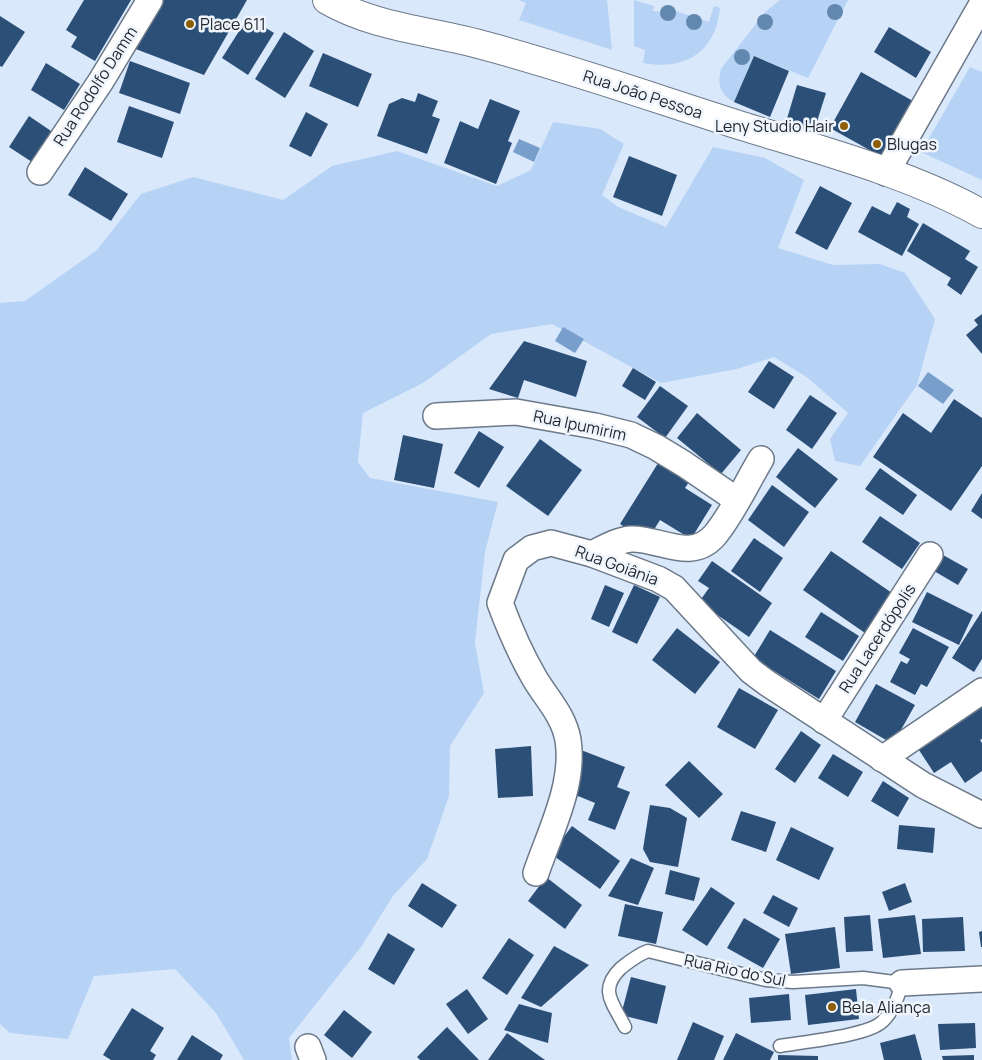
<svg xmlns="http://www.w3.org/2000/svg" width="982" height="1060" viewBox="0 0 982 1060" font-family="Manrope,sans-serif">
<rect width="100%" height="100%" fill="#dae8fb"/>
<g fill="#b6d3f6">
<polygon points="519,0 607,0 612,50 519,20 526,3"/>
<path d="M634 0 654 6 653 11 662 12 664 7 709 22 714 6 720 8C716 52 685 71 643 63L645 50 634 46Z"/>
<path d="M780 0H848L808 78 754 56 734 102C720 95 717 84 721 69L765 12Z"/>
<polygon points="970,67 982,72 982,180 921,152"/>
<polygon points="553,122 600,129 624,144 602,195 618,207 666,227 713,147 765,158 804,180 778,248 833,265 880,264 905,273 935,319 917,385 860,466 835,461 830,439 848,413 808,378 774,357 737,369 661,383 552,324 491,334 423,383 363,413 358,462 370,478 498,502 485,552 475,643 484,693 450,746 449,796 427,859 393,896 361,947 289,1038 292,1060 244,1060 216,1013 175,969 94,976 68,1039 10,1033 0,1024 0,303 25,301 97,250 141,194 193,177 283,200 332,166 397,151 497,186 531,170"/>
</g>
<g fill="#789ecc">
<polygon points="519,139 540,148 534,162 513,152"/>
<polygon points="563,327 584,339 575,353 555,341"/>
<polygon points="928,372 954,390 943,404 918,386"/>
</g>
<g fill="#2c4f78">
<polygon points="84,0 131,0 95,61 71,47 77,37 66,30"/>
<polygon points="162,0 247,0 204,75 133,48"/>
<polygon points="0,16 25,32 2,67 0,66"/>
<polygon points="248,17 274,33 248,75 222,58"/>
<polygon points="889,27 931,52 916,78 874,52"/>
<polygon points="284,32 314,51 285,98 255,79"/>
<polygon points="323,53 372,74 358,107 309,86"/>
<polygon points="754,56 789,71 770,117 734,102"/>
<polygon points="130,61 190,83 180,114 119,93"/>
<polygon points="46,63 80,84 64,110 31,90"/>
<polygon points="861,72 913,101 882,157 830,128"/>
<polygon points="797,85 826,93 814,131 786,122"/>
<polygon points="418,93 438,101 432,116 440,119 427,154 377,136 389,104 402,98 415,102"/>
<polygon points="490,99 520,111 508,141 512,143 496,184 444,163 460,121 478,129"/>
<polygon points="129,106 174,122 162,158 117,142"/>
<polygon points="306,112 328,124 311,157 289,146"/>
<polygon points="29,116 51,131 32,162 9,147"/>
<polygon points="629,156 677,175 662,216 613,197"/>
<polygon points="85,167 128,194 111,221 68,195"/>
<polygon points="820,186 852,203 827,250 795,233"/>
<polygon points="897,202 910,209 907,217 919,224 902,256 858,232 872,206 890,215"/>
<polygon points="923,223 970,251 965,259 978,267 961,295 947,285 951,278 907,251"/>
<polygon points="982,314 982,354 966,335 978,325 974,320"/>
<polygon points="524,341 587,361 576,397 524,380 518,398 489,389"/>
<polygon points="769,361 794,377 774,409 748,392"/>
<polygon points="633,368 656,382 645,400 622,386"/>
<polygon points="660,386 688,406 665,438 637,417"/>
<polygon points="810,395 837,413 812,449 786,430"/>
<polygon points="954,399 982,418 982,466 951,511 873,457 903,413 931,433"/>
<polygon points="697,413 741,450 721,474 677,438"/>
<polygon points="479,431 504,447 479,488 454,473"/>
<polygon points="403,435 443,444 434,488 394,480"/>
<polygon points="540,439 582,470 548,516 506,486"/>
<polygon points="798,448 838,479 815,508 776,477"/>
<polygon points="660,460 691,479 685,488 712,505 691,539 660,520 647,541 620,524"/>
<polygon points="880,468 917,495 903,515 865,489"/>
<polygon points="772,485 809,512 784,547 748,520"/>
<polygon points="982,493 982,519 971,511"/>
<polygon points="880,516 920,543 902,569 862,542"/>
<polygon points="754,538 783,558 760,592 731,571"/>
<polygon points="831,551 892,593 865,633 803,590"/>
<polygon points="943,555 968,569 958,585 934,571"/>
<polygon points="712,561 772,603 749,637 699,602 709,588 698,581"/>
<polygon points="605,585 624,593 609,627 591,619"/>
<polygon points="634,585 660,597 637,644 612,632"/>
<polygon points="927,592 973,615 959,645 912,622"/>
<polygon points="982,611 982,659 974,672 952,658"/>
<polygon points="821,612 859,636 843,661 805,637"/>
<polygon points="677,628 720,662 695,694 652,660"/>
<polygon points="913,628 949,647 927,687 921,684 915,695 890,682 901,661 907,664 910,659 899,653"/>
<polygon points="770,630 836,671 819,699 753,658"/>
<polygon points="876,684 915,705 893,744 855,722"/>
<polygon points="739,688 778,710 755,749 717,727"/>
<polygon points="982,704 982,739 980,740 982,743 982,771 965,783 951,762 934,773 917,747"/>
<polygon points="801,731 821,745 795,783 775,769"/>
<polygon points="531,746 533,796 498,798 495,749"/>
<polygon points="581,750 625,767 617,787 630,792 615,830 588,820 595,803 578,796 575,803 563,798"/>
<polygon points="833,754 863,772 848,797 818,778"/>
<polygon points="689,761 723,794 699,818 665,785"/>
<polygon points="883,781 909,798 898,817 871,801"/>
<polygon points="650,805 670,808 687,818 678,867 650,862 643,849"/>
<polygon points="741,811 776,822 766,852 731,840"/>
<polygon points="899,825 935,828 933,853 897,849"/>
<polygon points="572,826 620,861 600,889 551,854"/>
<polygon points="791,827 834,848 819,880 776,860"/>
<polygon points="631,858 654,868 638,905 608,896"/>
<polygon points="670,870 700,878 694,901 665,894"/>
<polygon points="546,877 582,905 565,929 528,901"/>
<polygon points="422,883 457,905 442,928 408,906"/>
<polygon points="905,883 912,902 889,911 882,892"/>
<polygon points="711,887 735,903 707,946 682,930"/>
<polygon points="773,895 798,908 789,927 763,913"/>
<polygon points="625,904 663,912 656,944 618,936"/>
<polygon points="870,915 873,951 846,952 844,917"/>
<polygon points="915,915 921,954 883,958 878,919"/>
<polygon points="963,917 965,951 923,952 922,919"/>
<polygon points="744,918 780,939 763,968 727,948"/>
<polygon points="835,927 840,968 791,974 785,934"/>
<polygon points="982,931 982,947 981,947 979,932"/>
<polygon points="388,933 415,949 394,985 368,969"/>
<polygon points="509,938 534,955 507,995 482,978"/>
<polygon points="554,946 589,965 541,1007 521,998"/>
<polygon points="631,977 666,986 657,1024 621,1015"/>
<polygon points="467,989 488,1019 468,1034 446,1004"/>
<polygon points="856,989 859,1019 808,1025 805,995"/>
<polygon points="789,994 791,1020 751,1023 749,998"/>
<polygon points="519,1004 552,1013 548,1043 504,1030"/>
<polygon points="132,1008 164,1028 150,1051 156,1055 153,1060 111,1060 103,1055"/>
<polygon points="344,1010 372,1032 352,1058 324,1035"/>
<polygon points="693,1022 724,1036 714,1060 677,1060"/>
<polygon points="975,1023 976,1048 940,1050 938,1024"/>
<polygon points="447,1027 479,1060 420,1060 417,1057"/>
<polygon points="507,1033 545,1060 488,1060"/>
<polygon points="736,1033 774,1052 770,1060 723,1060"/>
<polygon points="915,1034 922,1060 884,1060 880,1043"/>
<polygon points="192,1035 223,1055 220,1060 177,1060"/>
<polygon points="778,1055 818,1056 818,1060 778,1060"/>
<polygon points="974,1055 974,1060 943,1060 942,1056"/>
</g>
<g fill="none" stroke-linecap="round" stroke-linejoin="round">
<g stroke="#6c7989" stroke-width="15">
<path id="lane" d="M625 1027C613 1003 598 990 621 968 630 961 637 955 648 951L766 980 793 982 863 978 902 983C898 997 894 1010 883 1021 869 1036 802 1042 780 1046"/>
</g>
<g stroke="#6c7989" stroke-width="28">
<g id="street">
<polyline points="40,172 101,81 150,0"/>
<polyline points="886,173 982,4"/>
<polyline points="436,416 516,412 595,426 631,435 656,447 684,464 737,500"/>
<path d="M592 554C604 548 617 540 631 539 660 538 691 563 715 535 733 513 746 484 761 459"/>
<polyline points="824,721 930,555"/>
<polyline points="882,759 982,691"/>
<path d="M536 873C550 832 575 784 568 740 564 716 547 699 535 679 521 655 510 630 500 603L516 560 532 548 551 543 592 554 658 579 674 588 751 671 767 683 923 785 982 815"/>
<polyline points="902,983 982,979"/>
<polyline points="308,1047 313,1060"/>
</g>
</g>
<g stroke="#6c7989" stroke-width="30">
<path id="secondary" d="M327 0C375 28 434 31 486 46 572 69 657 99 742 126 820 150 911 174 982 214"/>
</g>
<use href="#lane" stroke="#fff" stroke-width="12"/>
<use href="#street" stroke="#fff" stroke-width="25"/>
<use href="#secondary" stroke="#fff" stroke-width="28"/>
</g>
<g fill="#6388b0">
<circle cx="835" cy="12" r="8"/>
<circle cx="668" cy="13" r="8"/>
<circle cx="694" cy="22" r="8"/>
<circle cx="765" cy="22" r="8"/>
<circle cx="742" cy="57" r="8"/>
</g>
<g fill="#8d5e06" stroke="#eff5fc" stroke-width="2">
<circle cx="190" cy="24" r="5"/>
<circle cx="844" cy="126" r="5"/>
<circle cx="877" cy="144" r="5"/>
<circle cx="832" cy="1007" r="5"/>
</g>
<g text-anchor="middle" stroke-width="5" stroke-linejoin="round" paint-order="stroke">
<g font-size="16" fill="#1f252b" stroke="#eff5fc" text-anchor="start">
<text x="200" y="30">Place 611</text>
<text x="834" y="132" text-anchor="end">Leny Studio Hair</text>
<text x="887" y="150">Blugas</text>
<text x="842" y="1013">Bela Aliança</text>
</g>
<g font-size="16" fill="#1f252b" stroke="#eff5fc">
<text transform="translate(95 86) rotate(-57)" y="6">Rua Rodolfo Damm</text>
<text transform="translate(643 94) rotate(18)" y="6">Rua João Pessoa</text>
<text transform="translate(580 425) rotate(12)" y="6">Rua Ipumirim</text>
<text transform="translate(617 565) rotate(20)" y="6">Rua Goiânia</text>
<text transform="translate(877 638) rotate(-57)" y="6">Rua Lacerdópolis</text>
<text transform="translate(735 970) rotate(12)" y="6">Rua Rio do Sul</text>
</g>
</g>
</svg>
